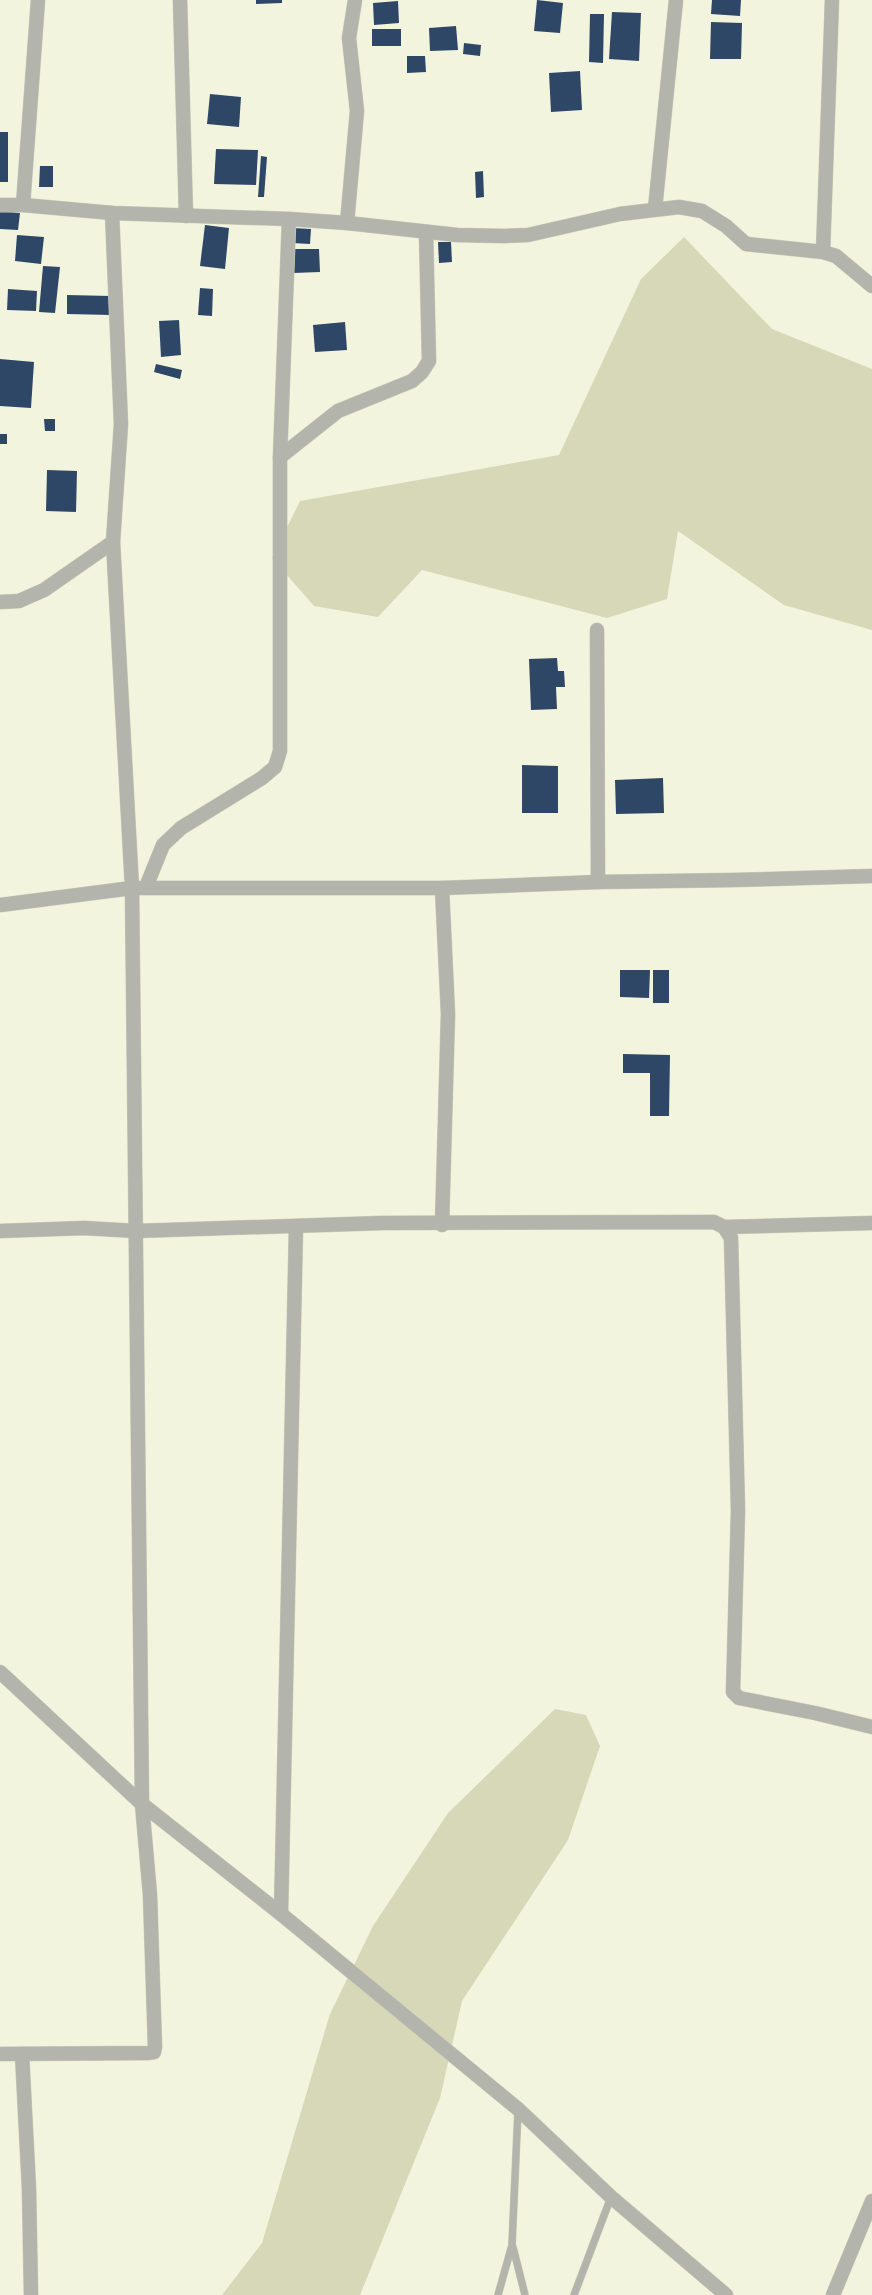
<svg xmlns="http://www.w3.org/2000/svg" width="872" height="2295" viewBox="0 0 872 2295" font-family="Figtree,sans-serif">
<rect width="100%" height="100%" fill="#f2f4de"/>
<g fill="#d6d8b8">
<polygon points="684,237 772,329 872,369 872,630 784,605 678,531 667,599 607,618 422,570 378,617 314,606 272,558 300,501 559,455 641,279"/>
<polygon points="555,1709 586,1715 600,1746 568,1840 462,2001 440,2098 360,2295 222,2295 262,2243 330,2014 373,1926 448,1813"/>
</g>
<g fill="#2e4766">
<polygon points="256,0 282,0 282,3 256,4"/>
<polygon points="537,0 563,3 560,33 534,31"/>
<polygon points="712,0 741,0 740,16 711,14"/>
<polygon points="398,1 399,23 374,25 373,3"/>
<polygon points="612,12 641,13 639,61 609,59"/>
<polygon points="590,14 604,14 603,63 589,62"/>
<polygon points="711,22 742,23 741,59 710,59"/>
<polygon points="456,26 458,50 430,51 429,28"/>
<rect x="372" y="29" width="29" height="17"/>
<polygon points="464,43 481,45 480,56 463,54"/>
<polygon points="407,56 425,56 426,72 407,73"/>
<polygon points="580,71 582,110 551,112 549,73"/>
<polygon points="210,94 241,97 239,127 207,124"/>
<rect x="0" y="132" width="8" height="50"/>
<polygon points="216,149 258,150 256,185 214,184"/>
<polygon points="261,156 267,157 264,197 258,197"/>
<polygon points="40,166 53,166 53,187 39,187"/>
<polygon points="483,171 484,197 476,198 475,172"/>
<polygon points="0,211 20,213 18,230 0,229"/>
<polygon points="205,225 229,228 225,269 200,266"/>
<polygon points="293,228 311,229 310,244 292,243"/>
<polygon points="17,235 44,237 41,264 15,261"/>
<polygon points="438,242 451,242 452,262 439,263"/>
<polygon points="293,249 319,249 320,272 293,273"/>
<polygon points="43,266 60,267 55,313 39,312"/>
<polygon points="200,288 213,289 212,316 198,315"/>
<polygon points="8,289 37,291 36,311 7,310"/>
<polygon points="67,295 111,296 111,315 67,314"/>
<polygon points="179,320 181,355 161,357 159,321"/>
<polygon points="345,322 347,350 315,352 313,325"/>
<polygon points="0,359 34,362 31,408 0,406"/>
<polygon points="156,364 182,370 180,379 154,372"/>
<polygon points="44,419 55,419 55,431 45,431"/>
<rect x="0" y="434" width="7" height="10"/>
<polygon points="47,470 77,471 76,512 46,511"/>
<polygon points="557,658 558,671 564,671 565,687 556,687 557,709 531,710 529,659"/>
<polygon points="522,765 558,766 558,813 522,813"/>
<polygon points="663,778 664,813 616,814 615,780"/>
<polygon points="620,970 650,970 649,998 620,997"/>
<rect x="653" y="970" width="16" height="33"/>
<polygon points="623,1054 670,1055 669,1116 650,1116 650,1073 623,1073"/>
</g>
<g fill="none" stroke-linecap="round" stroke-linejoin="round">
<g stroke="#ccceba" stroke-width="8">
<g id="service">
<polyline points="513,2247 525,2295"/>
<polyline points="498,2295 512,2245 518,2110"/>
<polyline points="574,2295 611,2197"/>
</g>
</g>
<g stroke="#ccceba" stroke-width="15">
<g id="minor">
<polyline points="180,0 186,216"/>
<polyline points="0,205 23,205 112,213 289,219 347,223 457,235 504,236 528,235 620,214 679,207 702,211 726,226 746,244 823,252 836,256 872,286"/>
<polyline points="23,205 38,0"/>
<polyline points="655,209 676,0"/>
<polyline points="347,223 357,111 349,38 355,0"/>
<polyline points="823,252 832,0"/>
<polyline points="280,457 338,411 412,381 422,372 429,361 426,232"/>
<polyline points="0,602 19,601 44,590 113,542"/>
<polyline points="597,630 598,882"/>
<polyline points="146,887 163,845 181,828 262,778 275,767 280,751 280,457 289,219"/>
<polyline points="0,905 132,888 113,542 121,424 112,213"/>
<polyline points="442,1225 448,1014 442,888"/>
<polyline points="724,1227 872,1223"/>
<polyline points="0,1231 84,1228 136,1231 382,1223 714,1222 724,1227 731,1238 738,1510 733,1692 739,1698 815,1713 872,1727"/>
<polyline points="0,1672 142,1804 281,1914 518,2109 611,2197 726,2295"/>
<polyline points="281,1914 296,1227"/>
<polyline points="0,2054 148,2053 154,2052 155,2047 150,1895 142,1804 132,888 442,888 598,882 734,880 872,876"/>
<polyline points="22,2054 29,2189 31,2295"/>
<polyline points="833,2295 872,2201"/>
</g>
</g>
<use href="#service" stroke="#b3b4ab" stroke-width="7"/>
<use href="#minor" stroke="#b3b4ab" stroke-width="14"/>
</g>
</svg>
